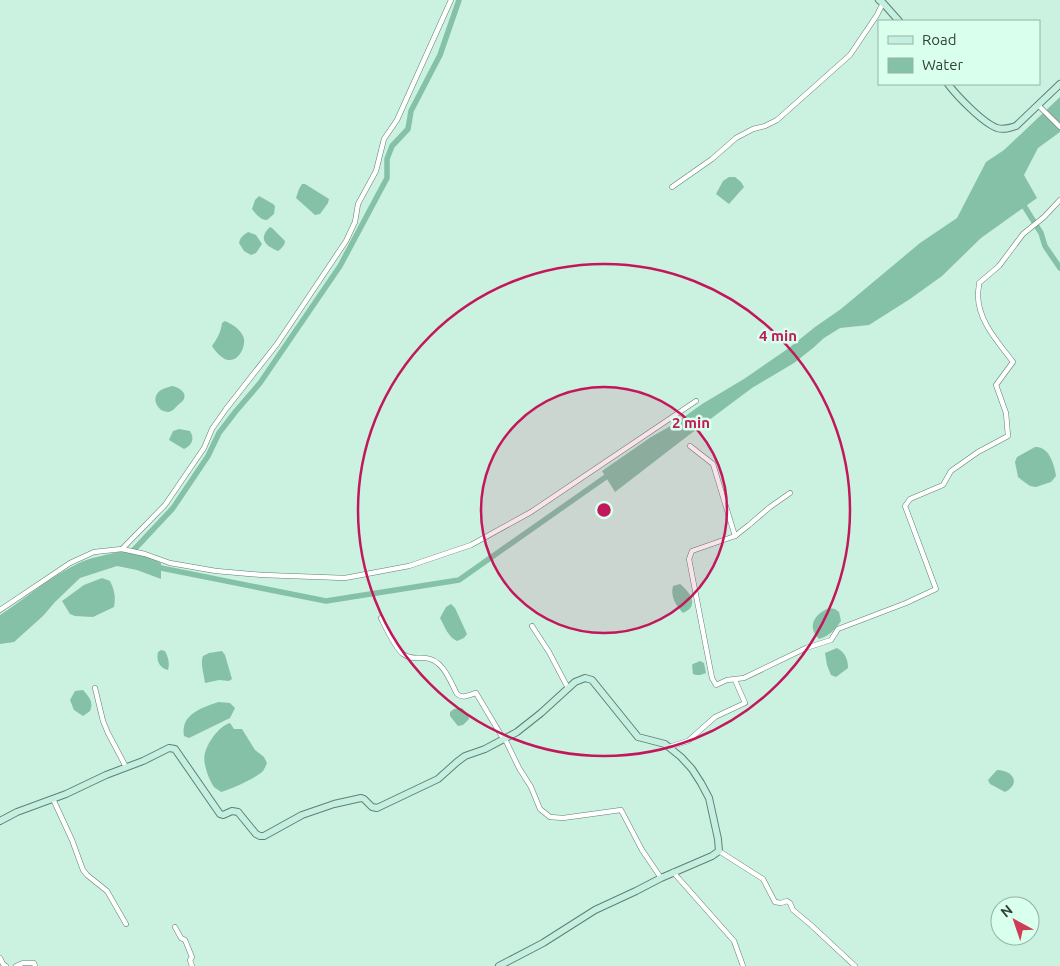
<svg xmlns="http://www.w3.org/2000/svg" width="1060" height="966" viewBox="0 0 1060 966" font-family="Ubuntu,sans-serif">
<rect width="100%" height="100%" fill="#cbf1e0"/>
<g fill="#85c1a7">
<polygon points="1060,97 1060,132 1038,148 1024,175 1037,198 981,238 942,276 910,299 869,325 840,328 824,338 813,348 794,363 752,388 685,438 615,492 602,471 651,437 676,423 702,404 744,379 789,348 815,327 841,309 920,243 957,218 986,162 1004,150"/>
<polygon points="729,177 735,177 741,182 744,187 729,204 716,194 723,181"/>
<polygon points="302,184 305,184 329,199 328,203 320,214 315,215 296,198 299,189"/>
<path d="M259 196 273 204 275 206 274 214 267 220C260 220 256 214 252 209L255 200Z"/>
<path d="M270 227 272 228 285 241C285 245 281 249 278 251 265 246 258 238 270 227Z"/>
<path d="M248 232 256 235 262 244 256 253 251 255 244 251 239 243C240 238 243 235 248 232Z"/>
<path d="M225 321C232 324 240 329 243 336 247 344 240 360 230 360 223 361 215 351 212 346 217 339 221 332 222 323Z"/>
<path d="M172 386C178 387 187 392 184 399 182 402 180 403 178 405 175 408 172 412 168 412 167 412 163 411 161 410 154 404 153 395 161 390 164 388 169 387 172 386Z"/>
<path d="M179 429 190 431C195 439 192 445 184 449L169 440 173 431Z"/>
<path d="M1035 447C1049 446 1054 464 1056 476L1051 482 1036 487 1030 486 1023 481 1018 477 1015 462 1017 457Z"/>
<path d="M122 551 142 554 161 563V579L137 570 117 566 80 578 55 602 43 616 14 642 0 644V615C26 598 50 577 77 564 91 557 107 555 122 551Z"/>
<path d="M102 578 110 581C114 589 116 597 114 607L93 617 75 616 70 614 62 601 84 585Z"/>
<path d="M680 584C690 592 700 606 683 613 676 606 670 596 673 586Z"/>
<path d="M451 604 455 608 467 634 464 638 457 641C448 637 445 627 440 618L446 607Z"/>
<path d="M829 608 835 609 839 612 841 621C835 630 829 636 819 639 806 626 815 614 829 608Z"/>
<path d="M837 648C845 652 848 660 848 668L836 677 831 675 827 665 825 653Z"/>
<path d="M161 650 165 651C168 657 170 663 168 670 159 668 156 660 158 652Z"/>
<path d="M222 651 225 655 232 679 229 681 219 680 205 683C204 674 200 664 203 656L209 653Z"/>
<path d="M700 661 704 663 706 673C701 675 698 676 693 674L692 665 693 664Z"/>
<path d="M83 690C89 697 94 702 90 711L83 716 74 710 70 700 75 691Z"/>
<path d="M218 702 230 703 235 708 230 718 189 738 184 736C180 714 202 708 218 702Z"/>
<polygon points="462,708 468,715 469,719 463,725 458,726 450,716 450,712 454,709"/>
<path d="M230 723 234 729H242L255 750 264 757 267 763C266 765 264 770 263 771 256 778 231 789 221 792 219 790 216 789 214 787 209 780 202 762 205 753 208 742 219 726 230 723Z"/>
<path d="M997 770C1012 770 1022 783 1005 792L990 784 988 780Z"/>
</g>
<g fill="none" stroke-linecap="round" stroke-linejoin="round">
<g stroke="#85c1a7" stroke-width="5.5">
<polyline points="1021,201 1041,233 1045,246 1060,268"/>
<polyline points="130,554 173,508 208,456 219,433 236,411 260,383 340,266 387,178 387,159 392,146 408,129 411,111 440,55 459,0"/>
<polyline points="156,567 326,601 459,580 610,474"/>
</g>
<g stroke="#5f8172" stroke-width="5.5">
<g id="street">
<polyline points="1038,105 1060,127"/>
<polyline points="672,187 712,159 736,138 753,129 765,126 777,120 850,55 877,15 883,3"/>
<path d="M690 446 713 464 735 536 692 551 689 559 712 678 716 685 727 680 744 678 806 648 831 640 838 629 906 603 936 589 905 506 910 499 943 485 951 471 978 452 1008 436 1006 413 996 385 1013 362C998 342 978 321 978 295 978 291 979 287 979 283L999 266 1023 234 1044 217 1060 200"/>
<polyline points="735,536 749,525 770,507 790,493"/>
<polyline points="122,549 145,554 170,563 216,571 263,575 345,578 409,566 471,545 531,512 696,401"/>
<polyline points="0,610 70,563 94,552 122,549 165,505 204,448 212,429 226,409 277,344 346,241 355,222 358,204 376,171 384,139 397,120 451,0"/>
<path d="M381 618C386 628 395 648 403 654 411 660 418 657 425 658 443 659 450 681 457 694 463 699 469 695 476 693L504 740"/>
<polyline points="532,626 549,652 568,688"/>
<polyline points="95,688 103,721 108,733 126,767"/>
<polyline points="505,739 519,768 531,787 540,809 550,817 563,818 621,810 642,850 661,878"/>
<polyline points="669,747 688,741 715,717 745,703 735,680"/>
<polyline points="53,799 72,840 83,870 87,875 107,891 126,924"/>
<polyline points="719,851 763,879 775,902 781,903 787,901 790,903 793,910 811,925 855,966"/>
<polyline points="673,872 734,941 743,966"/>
<polyline points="175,927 181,938 185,940 192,957 190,960 192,966"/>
<polyline points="0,958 3,964 6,966"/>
<polyline points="16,966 23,963 34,963 35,966"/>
</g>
</g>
<g stroke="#5f8172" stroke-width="8">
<g id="secondary">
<polyline points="879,0 883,3 899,21"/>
<path d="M948 84C957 96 983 123 997 128 1004 130 1010 128 1016 126L1060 84"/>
<polyline points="0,821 17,812 66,794 106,775 143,761 169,748 175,749 220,814 223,815 232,811 238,812 256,834 260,836 264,836 302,815 334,804 361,798 364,799 372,807 377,808 438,779 457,762 465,756 485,749 517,732 541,713 575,682 585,678 592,680 638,737 665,744 681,757 692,769 701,783 709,798 718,839 719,851 712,856 661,878 636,891 595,910 543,943 499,966"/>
</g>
</g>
<use href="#street" stroke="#fff" stroke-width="4.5"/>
<use href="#secondary" stroke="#c5efe1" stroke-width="6"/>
</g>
<circle cx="604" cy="510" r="123" fill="#c2185b" fill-opacity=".12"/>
<g fill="none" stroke="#c2185b" stroke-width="2.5">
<circle cx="604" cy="510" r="123"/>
<circle cx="604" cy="510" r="246"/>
</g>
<circle cx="604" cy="510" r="8" fill="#c2185b" stroke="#d9ffed" stroke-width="2.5"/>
<g font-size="15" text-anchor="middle" font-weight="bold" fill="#c2185b" stroke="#d9ffed" stroke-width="5" stroke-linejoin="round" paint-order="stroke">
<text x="778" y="341">4 min</text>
<text x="691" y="428">2 min</text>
</g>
<rect x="878" y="20" width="162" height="65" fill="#d9ffed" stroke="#96b3a5"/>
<rect x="888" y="36" width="25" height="8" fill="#c5efe1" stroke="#96b3a5"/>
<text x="922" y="45" font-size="15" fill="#314039">Road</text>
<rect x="888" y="58" width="25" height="15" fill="#85c1a7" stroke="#96b3a5"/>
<text x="922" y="70" font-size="15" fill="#314039">Water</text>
<g transform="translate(1015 921) rotate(320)"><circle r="24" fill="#d9ffed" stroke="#96b3a5"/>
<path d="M0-4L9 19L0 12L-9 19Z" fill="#ce3d56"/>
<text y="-8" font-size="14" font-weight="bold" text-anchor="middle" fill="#314039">N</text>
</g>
</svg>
